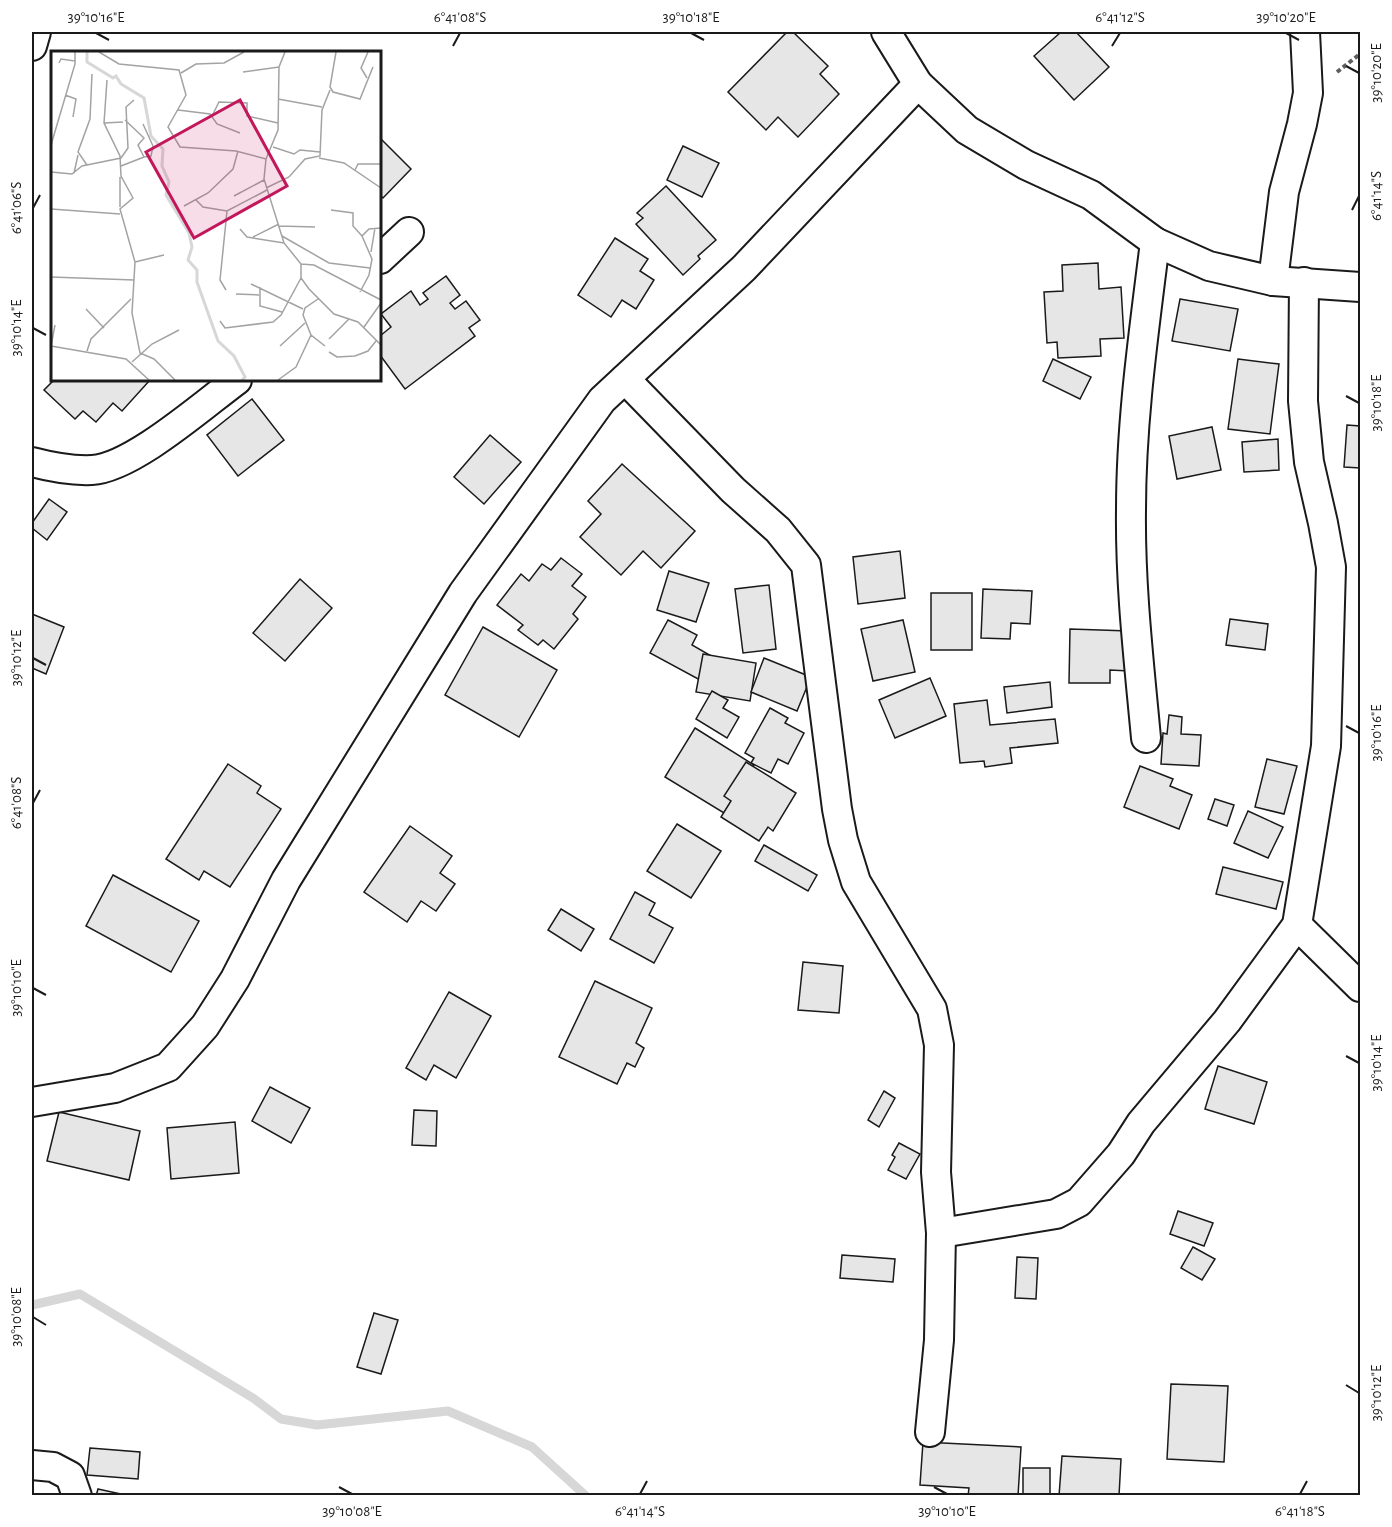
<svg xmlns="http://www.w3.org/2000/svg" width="1392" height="1527" viewBox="0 0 1392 1527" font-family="'Alegreya Sans',sans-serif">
<rect width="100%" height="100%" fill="#fff"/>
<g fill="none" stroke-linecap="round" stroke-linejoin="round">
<polyline stroke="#d7d7d7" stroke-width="9" points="32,1305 80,1294 253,1398 281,1419 317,1425 448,1411 532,1447 586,1496"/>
</g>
<g fill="#e6e6e6" stroke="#1a1a1a" stroke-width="1.5">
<polygon points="787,32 793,32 828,66 820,74 839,94 798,137 778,117 766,130 728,92"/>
<polygon points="1061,32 1076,32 1109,67 1074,100 1034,56"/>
<polygon points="380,138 411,169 383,198 380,195"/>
<polygon points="683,146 719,163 702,197 667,180"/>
<polygon points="666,186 716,240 698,256 700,259 683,275 636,224 643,218 637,213"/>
<polygon points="615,238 648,259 640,271 654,280 636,309 622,300 611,317 578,295"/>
<polygon points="1098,263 1099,289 1121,287 1124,338 1100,339 1101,356 1058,358 1057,342 1047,343 1044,292 1063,291 1062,265"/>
<polygon points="446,276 460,295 450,303 455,309 466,301 480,320 469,328 475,336 405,389 380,355 380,336 391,327 381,314 411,291 420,305 428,299 423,293"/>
<polygon points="1180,299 1238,309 1230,351 1172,341"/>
<polygon points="1053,359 1091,377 1080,399 1043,381"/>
<polygon points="1238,359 1279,364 1270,434 1228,429"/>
<polygon points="54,380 150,380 122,411 113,403 96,422 83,411 75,419 44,390"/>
<polygon points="252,399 284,440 238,476 207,435"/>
<polygon points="1347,425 1360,426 1360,468 1344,467"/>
<polygon points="1212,427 1221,470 1177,479 1169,436"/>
<polygon points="490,435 521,462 484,504 454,477"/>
<polygon points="1278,439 1279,470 1244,472 1242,442"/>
<polygon points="622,464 695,531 661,568 643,551 621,575 580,537 601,514 588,501"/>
<polygon points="49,499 67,512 47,540 32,528 32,523"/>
<polygon points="900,551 905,598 858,604 853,557"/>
<polygon points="561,558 582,574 572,586 586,597 573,614 578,619 554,649 543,640 538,645 518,630 523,625 497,605 521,574 529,581 542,564 551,570"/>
<polygon points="669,571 709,583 696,622 657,610"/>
<polygon points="300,579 332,608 285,661 253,633"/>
<polygon points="769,585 776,649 743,653 735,589"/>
<polygon points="983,589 1032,591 1030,624 1011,623 1010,639 981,638"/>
<rect x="931" y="593" width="41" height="57"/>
<polygon points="32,614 64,627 46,674 32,668"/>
<polygon points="1230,619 1268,624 1265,650 1226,645"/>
<polygon points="668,620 697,635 692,645 713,657 700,680 650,653"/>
<polygon points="903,620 915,672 873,681 861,629"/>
<polygon points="483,627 557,670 519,737 445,695"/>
<polygon points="1070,629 1129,631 1129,671 1110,670 1110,683 1069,683"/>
<polygon points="703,654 756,663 750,701 696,692"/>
<polygon points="764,658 811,677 797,711 751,692"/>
<polygon points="930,678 946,716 895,738 879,700"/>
<polygon points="1050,682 1052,707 1007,713 1004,687"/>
<polygon points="712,691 728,700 723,708 739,717 727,738 696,719"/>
<polygon points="987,700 990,725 1055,719 1058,743 1010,748 1012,763 985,767 984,761 960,763 954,704"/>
<polygon points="770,708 788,718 785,723 804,733 788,764 778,759 771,773 751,763 754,758 745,753"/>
<polygon points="1169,715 1182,717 1181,734 1201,735 1199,766 1161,764 1163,733 1167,734"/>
<polygon points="695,728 754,765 724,813 665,777"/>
<polygon points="1267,759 1297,766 1284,814 1255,807"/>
<polygon points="746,762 796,793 773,831 768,827 759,841 721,817 731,801 724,796"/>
<polygon points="228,764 261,786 257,793 281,809 230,887 204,871 199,880 166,859"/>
<polygon points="1140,766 1173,779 1170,786 1192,795 1179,829 1124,807"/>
<polygon points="1215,799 1234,805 1227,826 1208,819"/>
<polygon points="1248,811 1283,827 1268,858 1234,843"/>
<polygon points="677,824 721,851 691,898 647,871"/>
<polygon points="410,826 452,856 440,873 455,884 436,911 421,901 407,922 364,892"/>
<polygon points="764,845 817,875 808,891 755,861"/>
<polygon points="1223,867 1283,882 1276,909 1216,894"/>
<polygon points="113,875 199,921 171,972 86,926"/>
<polygon points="635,892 655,903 649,915 673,928 654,963 610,939"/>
<polygon points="561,909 594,929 581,951 548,930"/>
<polygon points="803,962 843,966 839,1013 798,1010"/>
<polygon points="595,981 652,1008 636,1043 644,1048 635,1067 627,1063 617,1084 559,1057"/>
<polygon points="449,992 491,1016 456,1078 434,1065 426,1080 406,1068"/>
<polygon points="1218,1066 1267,1082 1254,1124 1205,1109"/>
<polygon points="270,1087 310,1108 291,1143 252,1121"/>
<polygon points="884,1091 895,1098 879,1127 868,1120"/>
<polygon points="414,1110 437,1111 436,1146 412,1145"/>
<polygon points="59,1112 140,1131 129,1180 47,1161"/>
<polygon points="235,1122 239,1173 171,1179 167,1128"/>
<polygon points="899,1143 920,1154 906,1179 888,1170 895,1157 892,1155"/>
<polygon points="1178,1211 1213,1223 1204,1246 1170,1234"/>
<polygon points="1193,1247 1215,1259 1202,1280 1181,1268"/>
<polygon points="842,1255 895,1259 893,1282 840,1278"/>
<polygon points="1017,1257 1038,1258 1036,1299 1015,1298"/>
<polygon points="374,1313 398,1320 381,1374 357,1367"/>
<polygon points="1171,1384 1228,1386 1224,1462 1167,1459"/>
<polygon points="923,1442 1021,1447 1018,1496 968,1496 969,1488 920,1485"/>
<polygon points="90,1448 140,1452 138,1479 87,1475"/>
<polygon points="1062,1456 1121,1459 1119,1496 1059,1496"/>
<rect x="1023" y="1468" width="27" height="28"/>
<polygon points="98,1489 130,1496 96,1496"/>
</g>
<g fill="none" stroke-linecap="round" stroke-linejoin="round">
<g stroke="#1a1a1a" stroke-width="32">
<g id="minor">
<polyline points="886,32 918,84 967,130 1026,165 1091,195 1155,242 1209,266 1273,281 1360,287"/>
<polyline points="32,46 36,32"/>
<polyline points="380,259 409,232"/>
<polyline points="1273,281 1284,192 1302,124 1308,93 1305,32"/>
<polyline points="625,379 733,490 778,530 806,565 837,809 843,840 856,882 932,1009 939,1045 936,1172 941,1233 939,1340 930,1432"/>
<path d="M32 462C51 467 71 471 92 470 132 468 203 405 237 380"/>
<path d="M1146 738C1139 662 1130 586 1131 510 1131 420 1144 331 1155 242"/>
<polyline points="1297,925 1360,987"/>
<polyline points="32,1102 115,1088 168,1067 205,1026 235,979 286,880 463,593 602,400 744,268 918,84"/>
<polyline points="941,1233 1056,1214 1079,1202 1121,1154 1141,1123 1227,1021 1297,925 1326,746 1331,567 1323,523 1309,462 1303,401 1304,282"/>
<polyline points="32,1465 53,1467 70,1476 77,1496"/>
</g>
</g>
<polyline stroke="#5f5f5f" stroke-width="4" stroke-dasharray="4.5 3" stroke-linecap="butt" points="1337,72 1360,54"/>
<use href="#minor" stroke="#fff" stroke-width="28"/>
</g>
<path fill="none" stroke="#1a1a1a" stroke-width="2" d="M96 33 109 40M691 33 704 40M1286 33 1299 40M453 46 460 33M1112 46 1120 33M1346 66 1359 73M33 208 40 195M1352 210 1359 196M33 328 46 335M1346 396 1359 403M33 658 46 665M1346 726 1359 733M33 803 40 790M33 988 46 995M1346 1056 1359 1063M33 1317 46 1325M1346 1385 1359 1393M339 1487 352 1494M934 1487 947 1494M640 1494 647 1481M1300 1494 1307 1481"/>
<g transform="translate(51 51)">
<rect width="330" height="330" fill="#fff"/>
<path fill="none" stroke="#d7d7d7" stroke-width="3" d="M36 1V11L62 27 65 25 70 33 93 47 100 85 112 98 111 115 118 131 115 144 138 182 141 196 137 209 146 219V231L167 290 183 305 194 326 191 329"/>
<path fill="none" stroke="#a3a3a3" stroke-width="1.5" d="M48 1 68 13 128 19 135 44 117 76 129 96 185 100 215 108M234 1 228 16 227 79 215 108 213 128 233 192 250 213V227L258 238 283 263 307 271 330 294M285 1 279 36 282 41 309 48 322 16M8 12 10 8 24 10M192 21 228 16M130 22 145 13 173 12 193 1M316 27 310 17 317 1M56 29 53 72 69 105 70 125 82 147 69 158 84 211 81 262 89 302 103 308 124 329M14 44 25 48 22 66M227 48 271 56M127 59 159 63 166 73 189 82M161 65 168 51 196 52V65L227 72M53 72 72 71M92 73 102 95 100 105 93 106M0 94 24 13V1M222 96 243 103 249 99 269 101M268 107 293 112 330 137M36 114 27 101 39 68 41 23M70 115 93 106 87 94 93 87 74 69M304 119 307 113H330M0 121 21 123 31 115 70 107 77 97 75 56 83 49M23 122 27 104M215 137 238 126 254 108 269 105 271 59 279 39M183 145 213 129M145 149 152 156 176 160 216 139M133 155 157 142 182 118 187 100M69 156V126M0 158 69 163M280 159 302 162V175L311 185M228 175 264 176M189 178 196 186 233 192M231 185 278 212 319 217M202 186 228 173M320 201 324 177M84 211 113 204M250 213 263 214 330 249M0 226 83 229M200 233 252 258M209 236V255L231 261M175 239 169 229 176 160M309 241 318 224 321 208 311 185 318 178 330 177M185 243 208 244M267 248 254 257 252 264 260 284 274 295M35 258 53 277M169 270 174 277 222 271 230 264 250 227M313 276 330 252M278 288 298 268M0 295 75 308 98 329M0 295 4 274M229 295 254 272M36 300 40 288 80 248M278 301 286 306 304 305 317 300 325 290M81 311 101 293 128 279M227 329 245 316 260 284"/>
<path fill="#c2185b" fill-opacity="0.15" stroke="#c2185b" stroke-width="3" d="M189 49 236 135 143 187 95 101Z"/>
<rect width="330" height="330" fill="none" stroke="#1a1a1a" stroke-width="3"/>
</g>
<rect width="1392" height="1527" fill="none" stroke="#ffffff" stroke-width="66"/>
<rect x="33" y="33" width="1326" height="1461" fill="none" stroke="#1a1a1a" stroke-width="2"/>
<g font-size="15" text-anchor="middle" fill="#1a1a1a">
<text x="96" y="22">39°10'16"E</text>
<text x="460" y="22">6°41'08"S</text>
<text x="691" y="22">39°10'18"E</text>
<text x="1120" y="22">6°41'12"S</text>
<text x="1286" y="22">39°10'20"E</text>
<text transform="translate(1376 73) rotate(-90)" y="5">39°10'20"E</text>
<text transform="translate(1376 196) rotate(-90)" y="5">6°41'14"S</text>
<text transform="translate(16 208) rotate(-90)" y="5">6°41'06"S</text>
<text transform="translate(16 328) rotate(-90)" y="5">39°10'14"E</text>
<text transform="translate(1376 403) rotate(-90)" y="5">39°10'18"E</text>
<text transform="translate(16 658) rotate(-90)" y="5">39°10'12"E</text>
<text transform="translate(1376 733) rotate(-90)" y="5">39°10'16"E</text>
<text transform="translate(16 803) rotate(-90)" y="5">6°41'08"S</text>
<text transform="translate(16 988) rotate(-90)" y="5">39°10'10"E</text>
<text transform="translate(1376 1063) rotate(-90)" y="5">39°10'14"E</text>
<text transform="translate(16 1317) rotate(-90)" y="5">39°10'08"E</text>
<text transform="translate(1376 1393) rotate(-90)" y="5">39°10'12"E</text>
<text x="352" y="1516">39°10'08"E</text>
<text x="640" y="1516">6°41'14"S</text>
<text x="947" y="1516">39°10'10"E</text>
<text x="1300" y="1516">6°41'18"S</text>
</g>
</svg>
